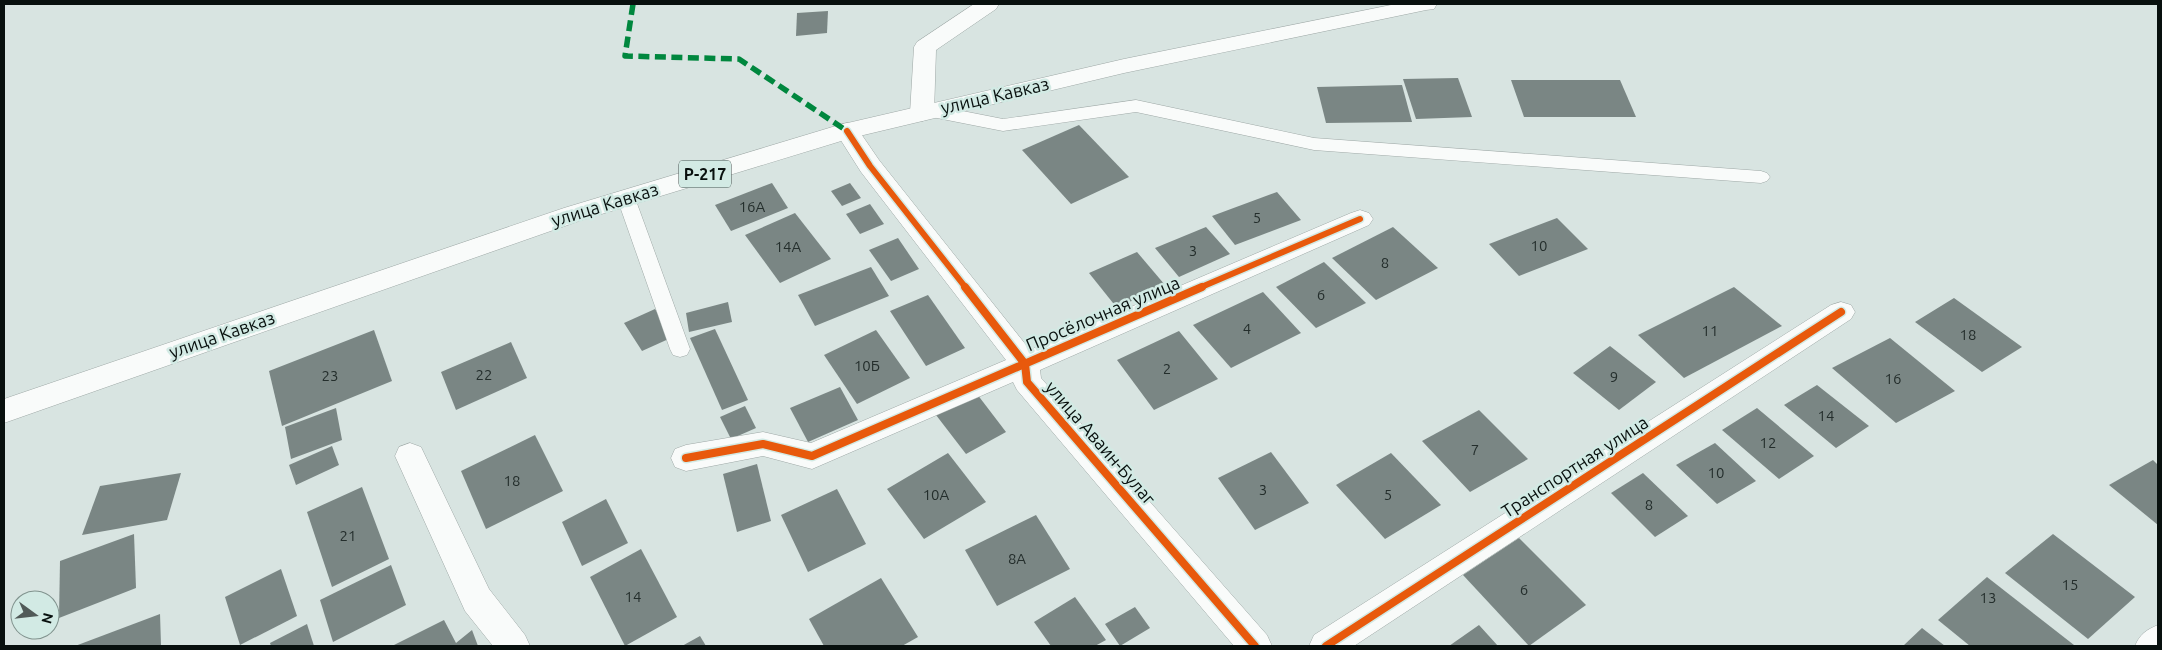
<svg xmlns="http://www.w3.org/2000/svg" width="2162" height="650" viewBox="0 0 2162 650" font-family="Ubuntu,sans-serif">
<rect width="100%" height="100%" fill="#d8e4e1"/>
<g fill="#7a8684">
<polygon points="828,11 827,33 796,36 797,13"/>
<polygon points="1458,78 1472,117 1416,119 1403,79"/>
<polygon points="1511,80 1620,80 1636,117 1524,117"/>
<polygon points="1402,85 1412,122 1326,123 1317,87"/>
<polygon points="1079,125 1129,177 1071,204 1022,150"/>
<polygon points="772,183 788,208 731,231 715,205"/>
<polygon points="850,183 861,198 842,206 831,191"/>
<polygon points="1277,192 1301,220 1235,245 1212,216"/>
<polygon points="870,204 884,224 860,234 846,214"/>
<polygon points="795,213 831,259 780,283 745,235"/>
<polygon points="1557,218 1588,249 1519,276 1489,244"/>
<polygon points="1206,227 1230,254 1179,277 1155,248"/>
<polygon points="1393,227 1438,268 1376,300 1332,258"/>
<polygon points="898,238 919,269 891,281 869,250"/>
<polygon points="1137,252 1165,285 1117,308 1089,273"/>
<polygon points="1324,262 1366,303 1316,328 1276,287"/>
<polygon points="871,267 889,296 815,326 798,295"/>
<polygon points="1734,287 1782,326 1684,378 1638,335"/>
<polygon points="1263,292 1301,333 1231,368 1193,325"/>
<polygon points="928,295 965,348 926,366 890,311"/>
<polygon points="1954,298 2022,347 1982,372 1915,322"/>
<polygon points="728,302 732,322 689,332 686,313"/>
<polygon points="655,309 673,337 642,351 624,323"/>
<polygon points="715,329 748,400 722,410 690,338"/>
<polygon points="374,330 392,381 282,426 269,371"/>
<polygon points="876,330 910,378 857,404 824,355"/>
<polygon points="1179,331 1218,379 1154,410 1117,360"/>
<polygon points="1890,338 1955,391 1896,423 1832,368"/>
<polygon points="511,342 527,378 456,410 441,372"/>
<polygon points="1610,346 1656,382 1619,410 1573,373"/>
<polygon points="1817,385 1869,426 1836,448 1784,405"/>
<polygon points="840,387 858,420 808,442 790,408"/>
<polygon points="977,394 1006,432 966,454 936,415"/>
<polygon points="745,406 756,428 731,439 720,417"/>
<polygon points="336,408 342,440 291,459 285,427"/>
<polygon points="1757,408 1814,456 1779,479 1722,430"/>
<polygon points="1479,410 1528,459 1470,492 1422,441"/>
<polygon points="535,435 563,491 486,529 461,471"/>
<polygon points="1715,443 1756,481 1717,504 1676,465"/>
<polygon points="332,446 339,465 296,485 289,465"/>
<polygon points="1271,452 1309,503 1255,530 1218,478"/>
<polygon points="948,453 986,502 924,539 887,489"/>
<polygon points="1391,453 1441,505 1385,539 1336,485"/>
<polygon points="2153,460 2158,465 2158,525 2109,485"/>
<polygon points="757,464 771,521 737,532 723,474"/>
<polygon points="181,473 167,520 82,535 100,486"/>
<polygon points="1643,473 1688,516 1655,537 1611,493"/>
<polygon points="362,487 389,559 332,587 307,512"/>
<polygon points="837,489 866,544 808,572 781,515"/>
<polygon points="606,499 628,543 582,566 562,522"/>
<polygon points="1036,515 1070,569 997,606 965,550"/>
<polygon points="134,534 136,588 59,618 60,561"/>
<polygon points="2053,534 2135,597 2088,639 2005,573"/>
<polygon points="1519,538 1586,605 1529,646 1463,575"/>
<polygon points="641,549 677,617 625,646 590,577"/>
<polygon points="391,565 406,605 333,642 320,600"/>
<polygon points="281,569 297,616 240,645 225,597"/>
<polygon points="1987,577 2074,645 1970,646 1938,620"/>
<polygon points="881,578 918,637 902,646 824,646 809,619"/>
<polygon points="1075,597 1106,640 1095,646 1051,646 1034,622"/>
<polygon points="1135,607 1150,628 1120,646 1105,624"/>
<polygon points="160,614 161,646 75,646"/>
<polygon points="444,620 456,643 472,630 478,646 392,646"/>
<polygon points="307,624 314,646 271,646 270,643"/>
<polygon points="1479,625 1498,646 1449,646"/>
<polygon points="1922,628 1945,646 1903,646"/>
<polygon points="700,636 706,646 682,646"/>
</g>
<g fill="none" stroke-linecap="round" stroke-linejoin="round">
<g stroke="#9ea8a6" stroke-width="1">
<g id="lane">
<polygon points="1136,100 1314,138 1761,171 1767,173 1770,177 1767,181 1761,183 1314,150 1136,112 1003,131 932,117 926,115 923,111 926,107 932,105 1003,119"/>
<polygon points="626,192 632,193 635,198 690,349 687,355 680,357 673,355 670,349 617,198 620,193"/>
</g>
</g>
<g stroke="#9ea8a6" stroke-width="1">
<g id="street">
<polygon points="974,4 999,4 996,9 936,50 934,113 930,118 922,121 914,118 910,113 914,47 917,42"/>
<polygon points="847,123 855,125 879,160 1030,350 1351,213 1360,210 1369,213 1373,219 1369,225 1040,370 1041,378 1267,635 1272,646 1234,646 1017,390 1013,382 812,469 763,456 686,471 675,467 671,458 675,449 686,445 763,432 811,443 1006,360 861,172 835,131 839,125"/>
<polygon points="1841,302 1851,305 1855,312 1851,319 1354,646 1309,646 1314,635 1831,305"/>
<polygon points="410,443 421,447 489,589 525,635 530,646 493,646 465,611 395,456 399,447"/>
<path d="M2158 625V646H2135C2140 634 2146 630 2158 625Z"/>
</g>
</g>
<g stroke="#9ea8a6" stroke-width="1">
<polygon id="highway" points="1396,4 1437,4 1434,9 1426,10 1124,73 851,138 582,220 4,423 4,399 564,208 839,125 1124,59"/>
</g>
<use href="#lane" fill="#f9fbfa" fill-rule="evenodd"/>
<use href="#street" fill="#f9fbfa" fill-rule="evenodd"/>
<use href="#highway" fill="#f9fbfa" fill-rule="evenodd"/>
<polyline stroke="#00873e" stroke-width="5.5" stroke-dasharray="11 5.5" stroke-linecap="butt" points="633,4 625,56 739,59 847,131"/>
<g stroke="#d2eae4" stroke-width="9">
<g id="cycleway-far1">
<polyline points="847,131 870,166 966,288"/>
<polyline points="1199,288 1360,219"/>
</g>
</g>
<g stroke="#d2eae4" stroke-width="11">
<g id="cycleway">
<polyline points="965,287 1025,364 1027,382 1255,646"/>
<polyline points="686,458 763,444 812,456 1202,287"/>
<polyline points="1326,646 1841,312"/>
</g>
</g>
<use href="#cycleway-far1" stroke="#e8590c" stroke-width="6"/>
<use href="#cycleway" stroke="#e8590c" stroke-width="8"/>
</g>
<g text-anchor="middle" stroke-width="5" stroke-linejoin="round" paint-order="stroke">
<g font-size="15" fill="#242e2c">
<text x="752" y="212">16А</text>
<text x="1257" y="223">5</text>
<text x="1539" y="251">10</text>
<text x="788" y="252">14А</text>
<text x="1193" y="256">3</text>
<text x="1385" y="268">8</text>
<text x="1321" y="300">6</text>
<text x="1247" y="334">4</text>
<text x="1710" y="336">11</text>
<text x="1968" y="340">18</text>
<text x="867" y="371">10Б</text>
<text x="1167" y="374">2</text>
<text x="484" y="380">22</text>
<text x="330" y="381">23</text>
<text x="1614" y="382">9</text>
<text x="1893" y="384">16</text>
<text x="1826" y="421">14</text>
<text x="1768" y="448">12</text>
<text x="1475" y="455">7</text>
<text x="1716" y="478">10</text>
<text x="512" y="486">18</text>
<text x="1263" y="495">3</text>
<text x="936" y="500">10А</text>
<text x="1388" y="500">5</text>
<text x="1649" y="510">8</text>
<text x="348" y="541">21</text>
<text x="1017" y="564">8А</text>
<text x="2070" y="590">15</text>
<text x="1524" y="595">6</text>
<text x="633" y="602">14</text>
<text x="1988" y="603">13</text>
</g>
<rect fill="#d2eae4" stroke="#45514e" stroke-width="1" x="679" y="160.5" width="52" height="27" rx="4"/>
<g font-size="16" font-weight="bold" fill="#08100e">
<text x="705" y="180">Р-217</text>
</g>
<g font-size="18" fill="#08100e" stroke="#d2eae4">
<text transform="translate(995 96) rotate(-13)" y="6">улица Кавказ</text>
<text transform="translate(605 205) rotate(-17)" y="6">улица Кавказ</text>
<text transform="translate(1103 314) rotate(-23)" y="6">Просёлочная улица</text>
<text transform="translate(222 335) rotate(-19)" y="6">улица Кавказ</text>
<text transform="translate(1100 443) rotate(49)" y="6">улица Аваин-Булаг</text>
<text transform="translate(1575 467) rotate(-33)" y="6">Транспортная улица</text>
</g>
</g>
<rect width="2162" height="650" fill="none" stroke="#08100e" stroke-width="10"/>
<g transform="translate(35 615) rotate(105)"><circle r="24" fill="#d2eae4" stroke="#81938e"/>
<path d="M0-4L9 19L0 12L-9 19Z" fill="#515a58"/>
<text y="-8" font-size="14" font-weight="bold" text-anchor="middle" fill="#08100e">N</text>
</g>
</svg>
